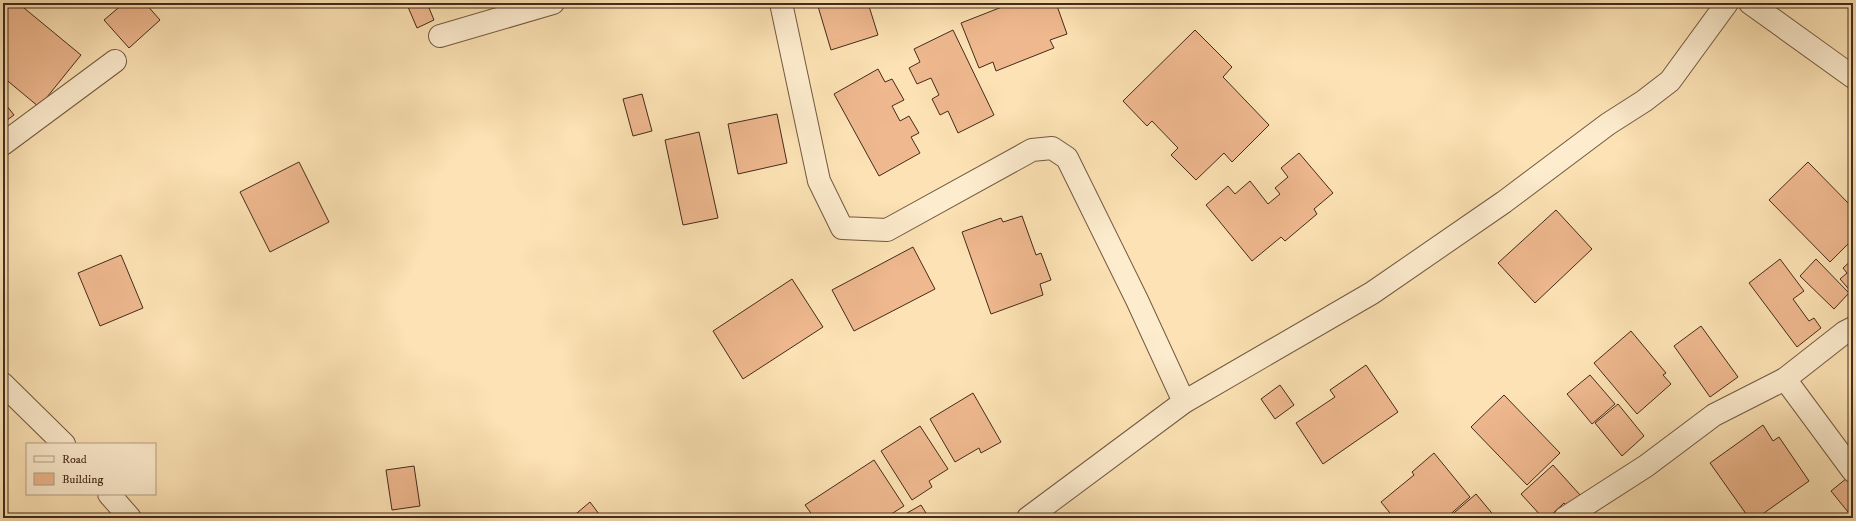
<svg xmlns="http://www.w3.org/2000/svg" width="1856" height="521" viewBox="0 0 1856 521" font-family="'IM FELL DW Pica',serif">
<rect width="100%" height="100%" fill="#fce2b4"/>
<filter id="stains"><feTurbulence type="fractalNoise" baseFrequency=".005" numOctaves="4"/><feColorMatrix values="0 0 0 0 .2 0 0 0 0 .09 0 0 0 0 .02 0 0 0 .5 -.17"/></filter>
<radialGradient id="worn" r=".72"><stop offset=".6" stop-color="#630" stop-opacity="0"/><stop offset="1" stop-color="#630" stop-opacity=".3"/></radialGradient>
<g fill="#efb88f" stroke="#452b1b">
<polygon points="3,3 18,3 81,55 39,107 3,77"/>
<polygon points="124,3 145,3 160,20 129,48 104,20"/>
<polygon points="417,3 427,3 434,20 417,28 408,7"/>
<polygon points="468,3 481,3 469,6"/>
<polygon points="817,3 868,3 878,35 831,50"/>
<polygon points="1012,3 1056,3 1067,34 1050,40 1054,48 996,71 993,62 979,68 961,23"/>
<polygon points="953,30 994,115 958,133 948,111 940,115 932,99 939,95 931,78 917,84 909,68 920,62 914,49"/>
<polygon points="1195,30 1232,67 1223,77 1269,125 1232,162 1224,153 1196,180 1171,155 1178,148 1152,121 1147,126 1123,101"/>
<polygon points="878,69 885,82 892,79 904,100 892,106 900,121 909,116 919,133 911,137 920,153 879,176 834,94"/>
<polygon points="642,94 652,131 633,136 623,99"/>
<polygon points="3,101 14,115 3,123"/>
<polygon points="777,114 787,163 738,174 728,124"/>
<polygon points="699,132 718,218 683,225 665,140"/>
<polygon points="1299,153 1333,193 1314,209 1317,214 1285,241 1281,237 1252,261 1206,205 1228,186 1235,194 1250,181 1268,204 1280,194 1275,188 1288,177 1281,168"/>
<polygon points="299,162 329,222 270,252 240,192"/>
<polygon points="1808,162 1853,208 1853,239 1830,262 1769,200"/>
<polygon points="1556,210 1592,249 1535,303 1498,263"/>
<polygon points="1022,216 1036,255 1041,253 1051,280 1040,284 1043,295 991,314 962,232 1001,218 1003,222"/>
<polygon points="913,247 935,289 854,331 832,290"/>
<polygon points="121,255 143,308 100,326 78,273"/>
<polygon points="1780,259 1804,291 1793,299 1809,321 1814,318 1821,328 1797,347 1749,283"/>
<polygon points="1816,259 1849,293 1834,309 1800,276"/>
<polygon points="1853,259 1853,294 1840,279 1847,273 1843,268"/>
<polygon points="792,279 823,327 743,379 713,331"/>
<polygon points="1701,326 1738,377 1710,397 1674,346"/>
<polygon points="1631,331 1666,373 1663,375 1671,384 1637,414 1594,363"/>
<polygon points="1366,365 1398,412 1323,464 1296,423 1335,397 1330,390"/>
<polygon points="1590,375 1615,404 1592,424 1567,394"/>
<polygon points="1280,385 1294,405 1275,419 1261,399"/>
<polygon points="973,393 1001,442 981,453 979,448 955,462 930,419"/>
<polygon points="1504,395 1560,453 1527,485 1471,427"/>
<polygon points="1618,404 1644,436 1622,456 1595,423"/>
<polygon points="1763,425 1773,441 1779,437 1809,481 1757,518 1749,518 1710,463"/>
<polygon points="920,426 948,469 929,481 932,487 912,500 881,451"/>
<polygon points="1434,453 1470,497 1446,518 1394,518 1381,502 1414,475 1412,472"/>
<polygon points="874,460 904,506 885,518 810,518 813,516 805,505"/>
<polygon points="1553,465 1581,496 1568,508 1564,503 1548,518 1543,518 1521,494"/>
<polygon points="414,466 420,506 392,510 386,470"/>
<polygon points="1847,478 1853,485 1853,508 1848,512 1831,491"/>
<polygon points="1476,494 1496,518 1448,518"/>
<polygon points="590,502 602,518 571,518"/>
<polygon points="921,505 929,518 910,518 907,513"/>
<polygon points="22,514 25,518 17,518"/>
</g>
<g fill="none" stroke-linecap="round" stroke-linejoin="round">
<g stroke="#735941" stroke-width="24">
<g id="street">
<polyline points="781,3 819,181 842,228 887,230 1032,150 1052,148 1067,158 1137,300 1184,402"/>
<polyline points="1750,3 1853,77"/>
<polyline points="440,36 553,3"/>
<polyline points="3,144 115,61"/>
<polyline points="1785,379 1853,471"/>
<polyline points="3,384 64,444"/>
<polyline points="109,494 130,518"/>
<polyline points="1028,518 1184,402 1372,293 1504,202 1608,124 1644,101 1670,81 1727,3"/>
<polyline points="1565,518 1646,466 1714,415 1785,379 1845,332 1853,328"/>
</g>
</g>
<use href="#street" stroke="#fdecce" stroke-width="22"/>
</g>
<rect width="1856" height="521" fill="none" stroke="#fce2b4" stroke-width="16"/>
<rect x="4" y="4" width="1848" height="513" fill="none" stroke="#452b1b" stroke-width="2"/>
<rect x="8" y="8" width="1840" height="505" fill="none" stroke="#452b1b"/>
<rect x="26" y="443" width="130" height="52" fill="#fdecce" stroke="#b39f86"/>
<rect x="34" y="456" width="20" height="6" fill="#fdecce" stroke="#b39f86"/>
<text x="62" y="463" font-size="12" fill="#452b1b">Road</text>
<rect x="34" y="473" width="20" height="12" fill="#efb88f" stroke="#b39f86"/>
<text x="62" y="483" font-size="12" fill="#452b1b">Building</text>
<rect width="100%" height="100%" filter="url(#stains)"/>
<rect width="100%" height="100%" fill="url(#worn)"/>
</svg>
